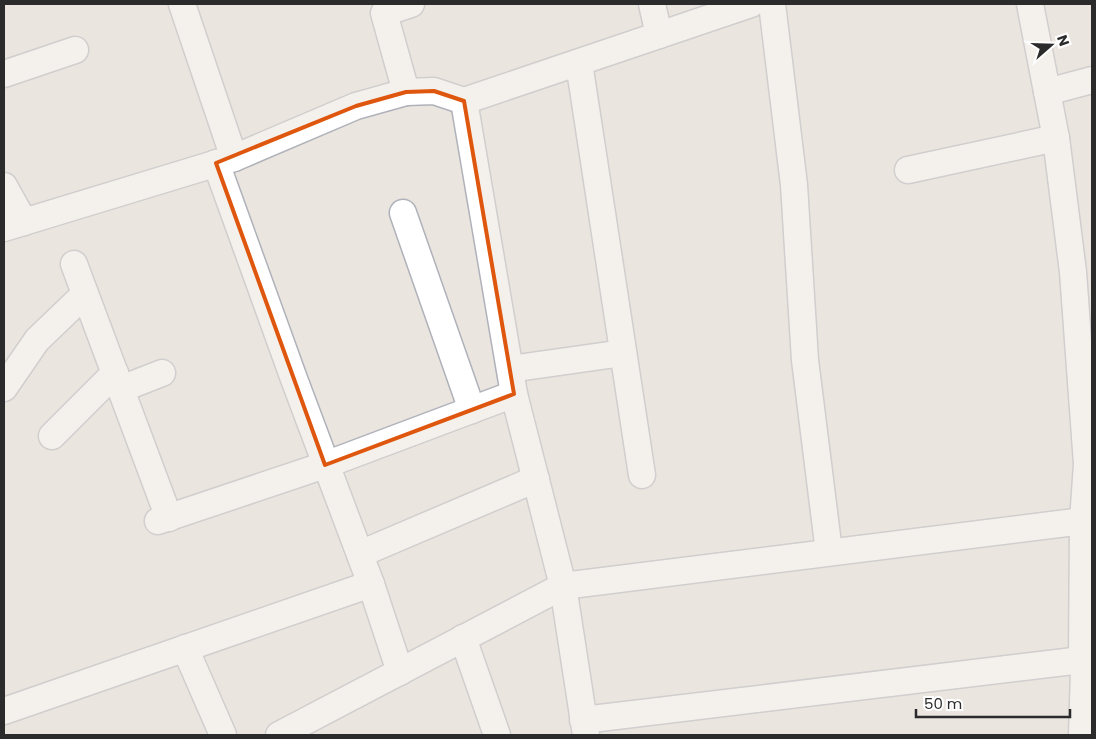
<svg xmlns="http://www.w3.org/2000/svg" width="1096" height="739" viewBox="0 0 1096 739" font-family="Poppins,sans-serif">
<rect width="100%" height="100%" fill="#ebe5df"/>
<g fill="none" stroke-linecap="round" stroke-linejoin="round">
<g stroke="#afb2ba" stroke-width="29">
<g id="minor">
<polyline points="182,4 234,158"/>
<polyline points="652,4 659,35"/>
<polyline points="772,4 794,185 805,360 829,552"/>
<polyline points="1030,4 1056,138 1073,272 1087,464 1083,521 1082,660 1084,670 1082,735"/>
<polyline points="579,63 642,475"/>
<polyline points="4,74 75,50"/>
<polyline points="406,92 384,13 411,4"/>
<polyline points="1047,92 1092,80"/>
<polyline points="464,101 514,394 563,586 586,735"/>
<polyline points="216,163 294,379 371,584 400,672"/>
<polyline points="908,170 1056,138"/>
<polyline points="4,186 24,222"/>
<polyline points="403,213 472,410"/>
<polyline points="4,228 234,158 356,106 406,92 434,91 464,101 751,4"/>
<polyline points="74,264 169,518"/>
<polyline points="510,369 623,353"/>
<polyline points="4,388 37,340 85,294"/>
<polyline points="121,389 162,373"/>
<polyline points="52,436 115,373"/>
<polyline points="158,521 325,465 514,394"/>
<polyline points="360,554 536,479"/>
<polyline points="463,638 497,735"/>
<polyline points="185,648 223,735"/>
<polyline points="4,711 371,584"/>
<polyline points="583,720 1082,660"/>
<polyline points="279,735 563,586 1083,521"/>
</g>
</g>
<use href="#minor" stroke="#fff" stroke-width="26"/>
</g>
<path d="M0 0H1096V739H0ZM434 91 464 101 514 394 325 465 216 163 356 106 406 92Z" fill="#ebe5df" fill-opacity=".55" fill-rule="evenodd"/>
<path fill="none" stroke="#df570e" stroke-width="4" stroke-linejoin="round" d="M434 91 464 101 514 394 325 465 216 163 356 106 406 92Z"/>
<rect width="1096" height="739" fill="none" stroke="#2b2b2b" stroke-width="10"/>
<g transform="translate(1051 45) rotate(70)" stroke="#ffffff" stroke-width="4" paint-order="stroke">
<path d="M0-4L9 19L0 12L-9 19Z" fill="#2b2b2b"/>
<text y="-8" font-size="14" font-weight="bold" text-anchor="middle" fill="#2b2b2b">N</text>
</g>
<path d="M916 709v8h154v-8" fill="none" stroke="#2b2b2b" stroke-width="2.5"/>
<text x="924" y="709" font-size="15" fill="#2b2b2b" stroke="#ffffff" stroke-width="4" paint-order="stroke">50 m</text>
</svg>
